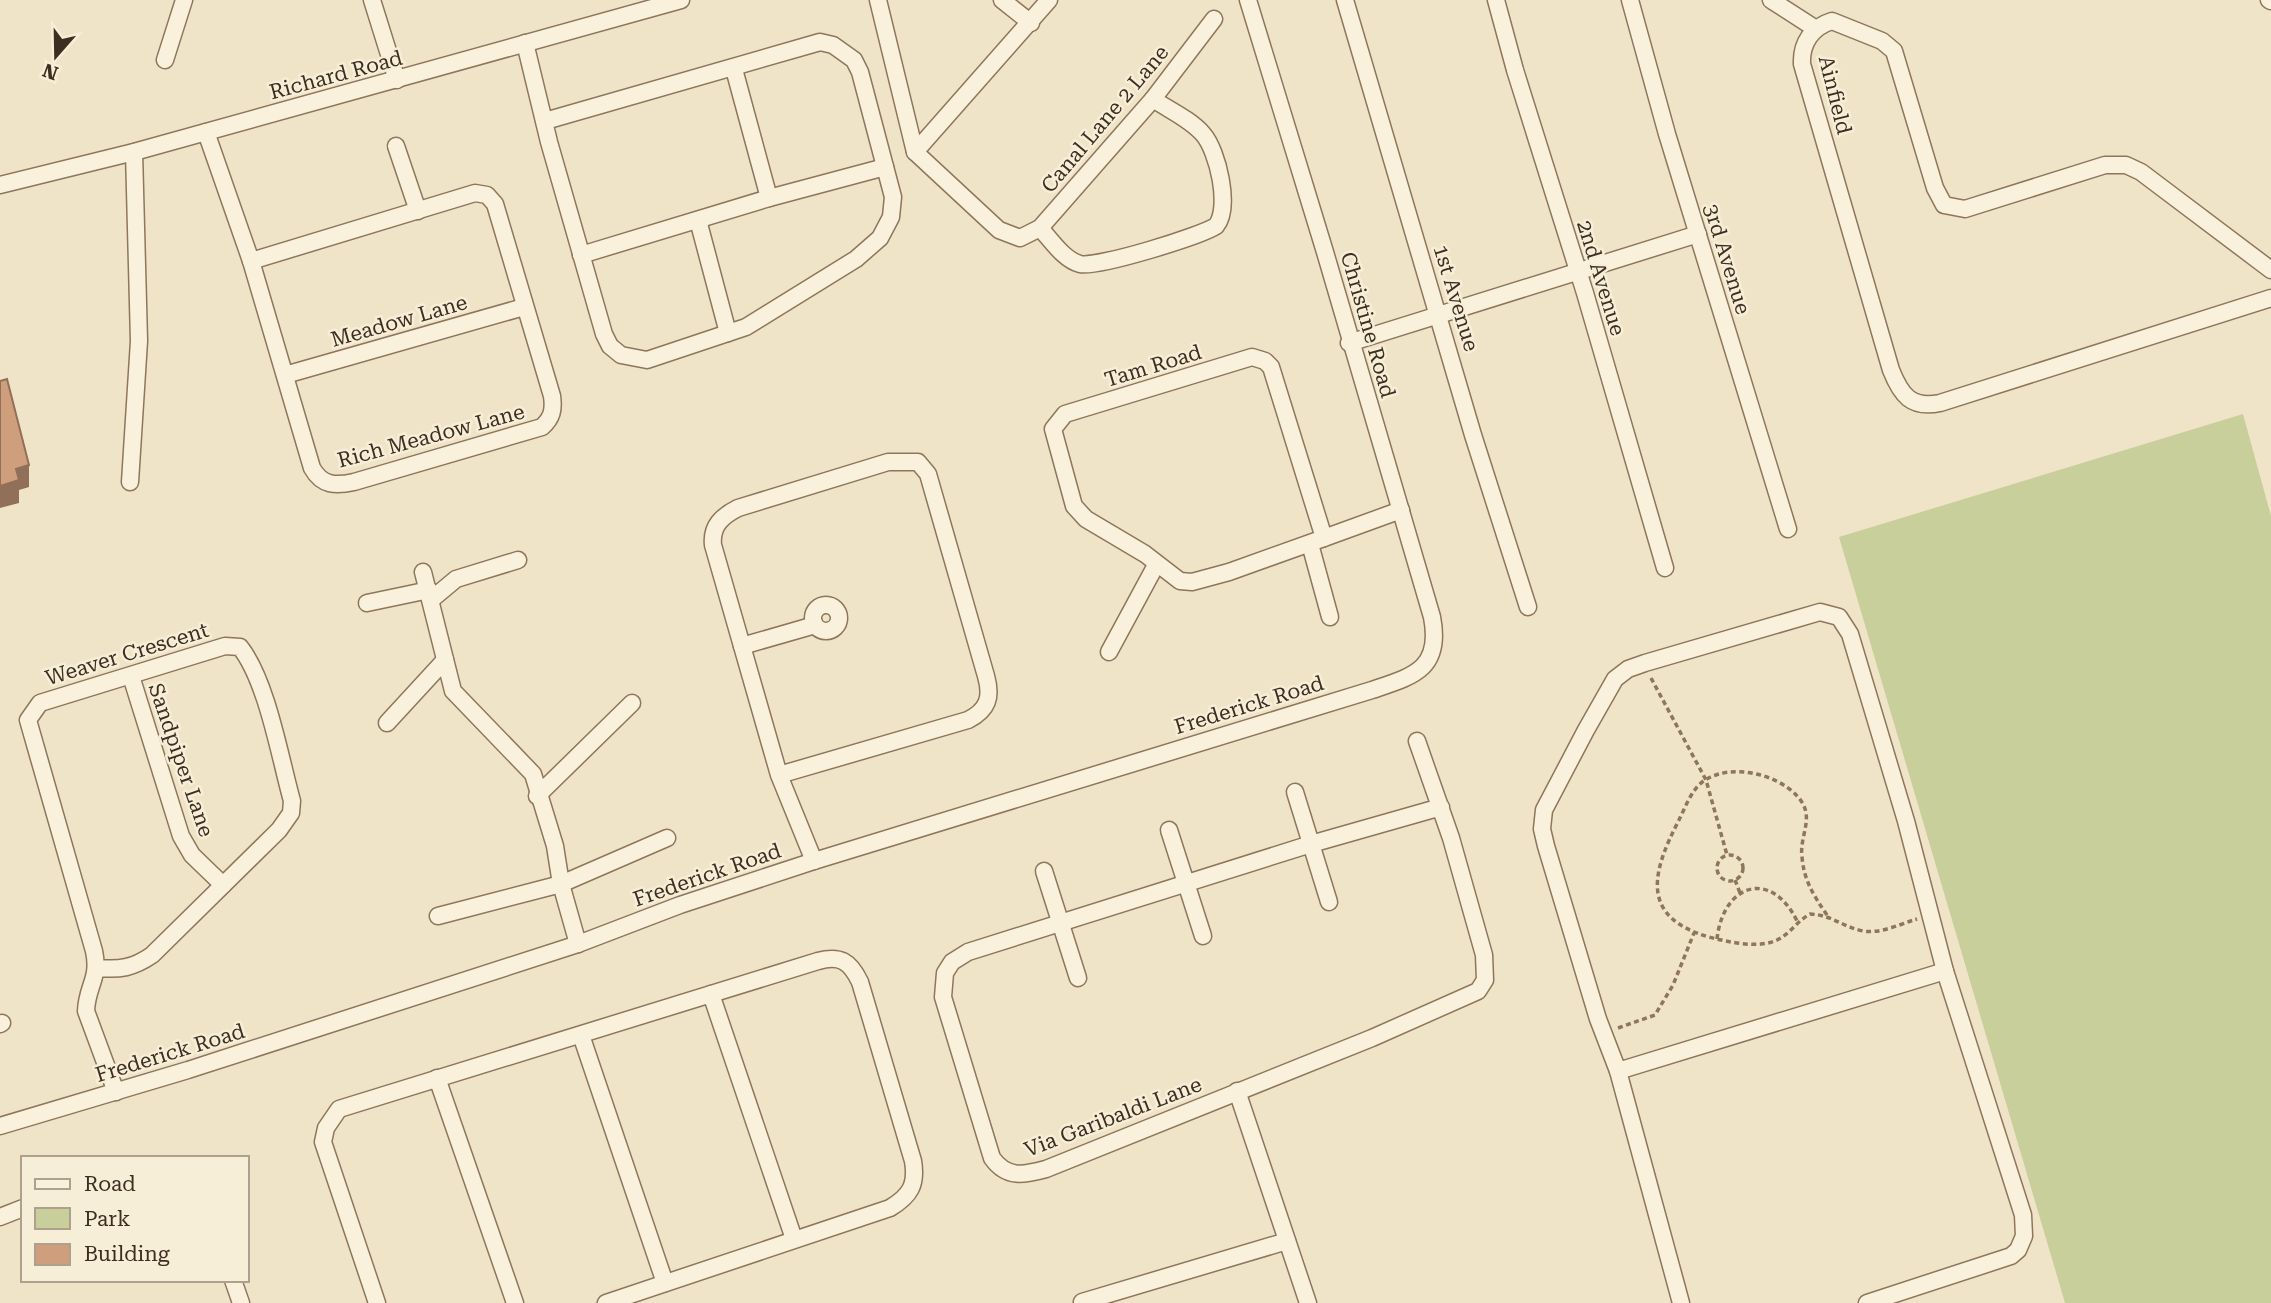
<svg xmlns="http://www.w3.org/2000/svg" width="2271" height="1303" viewBox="0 0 2271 1303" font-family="'Roboto Serif',serif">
<rect width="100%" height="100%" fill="#f0e4c8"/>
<polygon fill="#c9cf9b" points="2243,414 2271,516 2271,1303 2065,1303 1839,537"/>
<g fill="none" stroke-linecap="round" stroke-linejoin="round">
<g stroke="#8d765c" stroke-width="19">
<g id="street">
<polyline points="372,0 397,80"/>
<polyline points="878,0 915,152 999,230 1020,238 1040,228 1153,99 1214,19"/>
<polyline points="1002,0 1031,23"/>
<polyline points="1345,0 1473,435 1528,607"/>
<polyline points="1496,0 1515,70 1585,293 1665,568"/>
<polyline points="1630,0 1667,134 1788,529"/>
<polyline points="1771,0 1816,29"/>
<polyline points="2269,0 2271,1"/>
<polyline points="525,43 549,142 604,334 610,346 621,355 647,360 746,327 856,259 880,238 891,217 893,197 860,72 854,60 833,45 820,42 545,121"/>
<polyline points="165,60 184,0"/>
<polyline points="734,69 769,198"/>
<polyline points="206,132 251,261"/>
<polyline points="396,146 418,211"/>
<polyline points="915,152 1049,0"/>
<polyline points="0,185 134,152 681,0"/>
<path d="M475 193 487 195 495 204 552 396C554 410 552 418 542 427L354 482C336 486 322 486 312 468L251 261Z"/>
<polyline points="698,220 728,333"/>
<path d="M1040 228C1051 240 1064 260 1080 264 1098 268 1200 236 1216 226 1231 208 1218 151 1203 134 1190 119 1169 110 1153 99"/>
<polyline points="581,255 769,198 885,167"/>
<path d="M2271 270 2141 172 2126 165H2105L1965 209 1944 205 1935 188 1894 51 1882 41 1832 21C1812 27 1801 43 1802 64L1891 370C1901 395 1911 409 1940 403L2271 298"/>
<polyline points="1349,343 1698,234"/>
<polygon points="1252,357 1265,361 1271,367 1324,538 1229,572 1192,582 1180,581 1145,554 1086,519 1074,506 1053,429 1065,414"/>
<polyline points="285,375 524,307"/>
<polyline points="130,482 139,341 134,152"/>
<polyline points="1324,538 1401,510"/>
<polyline points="1310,544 1330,617"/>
<polyline points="423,572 453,691 533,774 555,846 561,884 578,944"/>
<polyline points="432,599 456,579 518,560"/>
<polyline points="367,603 429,590"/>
<circle cx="826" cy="618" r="13"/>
<polyline points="742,646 815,625"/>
<polyline points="1109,652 1156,565"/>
<polyline points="131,676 181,836 192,855 223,885"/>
<polyline points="387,723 445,660"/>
<path d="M1417 741 1451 838 1484 955 1485 980 1478 991 1372 1038 1046 1169C1024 1175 1007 1179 992 1158L943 997 945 973 952 962 968 952 1311 844 1441 807"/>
<path d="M779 775 968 720C988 710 992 697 986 676L928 474 918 462H888L738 508C722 516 711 526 713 545L779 775 814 861"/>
<polyline points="1295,792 1329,902"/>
<polyline points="537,796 632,703"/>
<polyline points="1169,830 1203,936"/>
<polyline points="1044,871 1078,978"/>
<polyline points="438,916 561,884 667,838"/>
<path d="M98 968C120 970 133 968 152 955L279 830 291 813 292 801C280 758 267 681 240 647L225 646 40 703 28 720 94 951C100 979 87 985 86 1011L116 1092"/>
<polyline points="711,994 794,1239"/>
<polyline points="0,1024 2,1023"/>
<polyline points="581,1035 665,1283"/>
<polyline points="1618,1071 1945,971"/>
<polyline points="437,1078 515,1303"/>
<polyline points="1237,1091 1308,1303"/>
<path d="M0 1126 188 1070 578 944 680 905 814 861 1372 690C1414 676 1442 669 1432 617L1325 252 1248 0"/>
<polyline points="0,1217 23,1208"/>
<polyline points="233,1280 241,1303"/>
<polyline points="1082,1302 1287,1241"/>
<path d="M377 1303 323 1142 326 1128 339 1109 818 961C840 955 850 961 860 982L913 1161C917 1185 910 1196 890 1208L606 1303"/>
<polyline points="1681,1303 1618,1071 1598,1019 1546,846 1542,829 1544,810 1586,730 1615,679 1628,669 1645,663 1820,612 1839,617 1850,634 1906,821 1945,971 2023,1215 2024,1236 2018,1250 2011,1256 1867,1303"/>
</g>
</g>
<g stroke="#8d765c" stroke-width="3.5" stroke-dasharray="5 3.5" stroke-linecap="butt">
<polyline points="1651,678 1706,780 1727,855"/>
<circle cx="1730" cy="868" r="13"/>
<polyline points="1735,880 1740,893"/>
<path d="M1827 915C1814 896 1804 881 1802 857 1799 835 1816 817 1798 797 1778 774 1732 763 1705 780 1692 788 1685 808 1679 820 1652 872 1639 917 1709 937 1728 942 1758 949 1777 940 1790 934 1797 921 1810 914 1832 915 1843 927 1863 931 1881 934 1900 924 1917 919"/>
<path d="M1717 939C1723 884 1771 868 1797 921"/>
<polyline points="1618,1028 1655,1015 1673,985 1694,933"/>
</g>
<use href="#street" stroke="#faf1dc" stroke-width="16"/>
</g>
<polygon fill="#916f58" points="29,465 29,487 19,490 19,503 0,508 0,486 16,469"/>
<polygon fill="#cf9f7d" stroke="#916f58" stroke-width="2" points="7,379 29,465 16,469 19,480 0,486 0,381"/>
<g text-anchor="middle" stroke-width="5" stroke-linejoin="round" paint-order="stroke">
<g font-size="21" fill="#3d2e20" stroke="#f7eed8">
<text transform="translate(336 75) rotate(-15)" y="7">Richard Road</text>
<text transform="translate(1835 95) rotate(76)" y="7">Ainfield</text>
<text transform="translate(1105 119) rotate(-50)" y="7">Canal Lane 2 Lane</text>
<text transform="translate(1727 259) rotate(73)" y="7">3rd Avenue</text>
<text transform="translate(1601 278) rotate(73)" y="7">2nd Avenue</text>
<text transform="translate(1456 298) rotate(73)" y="7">1st Avenue</text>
<text transform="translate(399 321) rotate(-16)" y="7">Meadow Lane</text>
<text transform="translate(1368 325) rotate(74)" y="7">Christine Road</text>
<text transform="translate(1153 366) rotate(-17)" y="7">Tam Road</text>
<text transform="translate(431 436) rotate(-15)" y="7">Rich Meadow Lane</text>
<text transform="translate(127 654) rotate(-17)" y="7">Weaver Crescent</text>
<text transform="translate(1249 705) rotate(-17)" y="7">Frederick Road</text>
<text transform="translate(181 760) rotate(71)" y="7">Sandpiper Lane</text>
<text transform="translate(707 875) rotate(-19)" y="7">Frederick Road</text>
<text transform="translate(170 1053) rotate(-17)" y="7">Frederick Road</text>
<text transform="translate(1113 1117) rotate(-21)" y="7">Via Garibaldi Lane</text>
</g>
</g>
<rect x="21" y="1156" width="228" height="126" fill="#f7eed8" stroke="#ada18e" stroke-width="2"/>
<rect x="35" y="1179" width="35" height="10" fill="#faf1dc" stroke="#ada18e" stroke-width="2"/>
<text x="84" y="1191" font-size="21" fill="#3d2e20">Road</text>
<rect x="35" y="1208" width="35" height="21" fill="#c9cf9b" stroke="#ada18e" stroke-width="2"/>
<text x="84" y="1226" font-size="21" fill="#3d2e20">Park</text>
<rect x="35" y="1244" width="35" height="21" fill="#cf9f7d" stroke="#ada18e" stroke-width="2"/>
<text x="84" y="1261" font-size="21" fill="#3d2e20">Building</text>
<g transform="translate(56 56) rotate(200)" stroke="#f7eed8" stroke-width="5" paint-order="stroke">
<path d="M0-5L12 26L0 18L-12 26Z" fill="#3d2e20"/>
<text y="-10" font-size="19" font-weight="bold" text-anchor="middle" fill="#3d2e20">N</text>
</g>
</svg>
